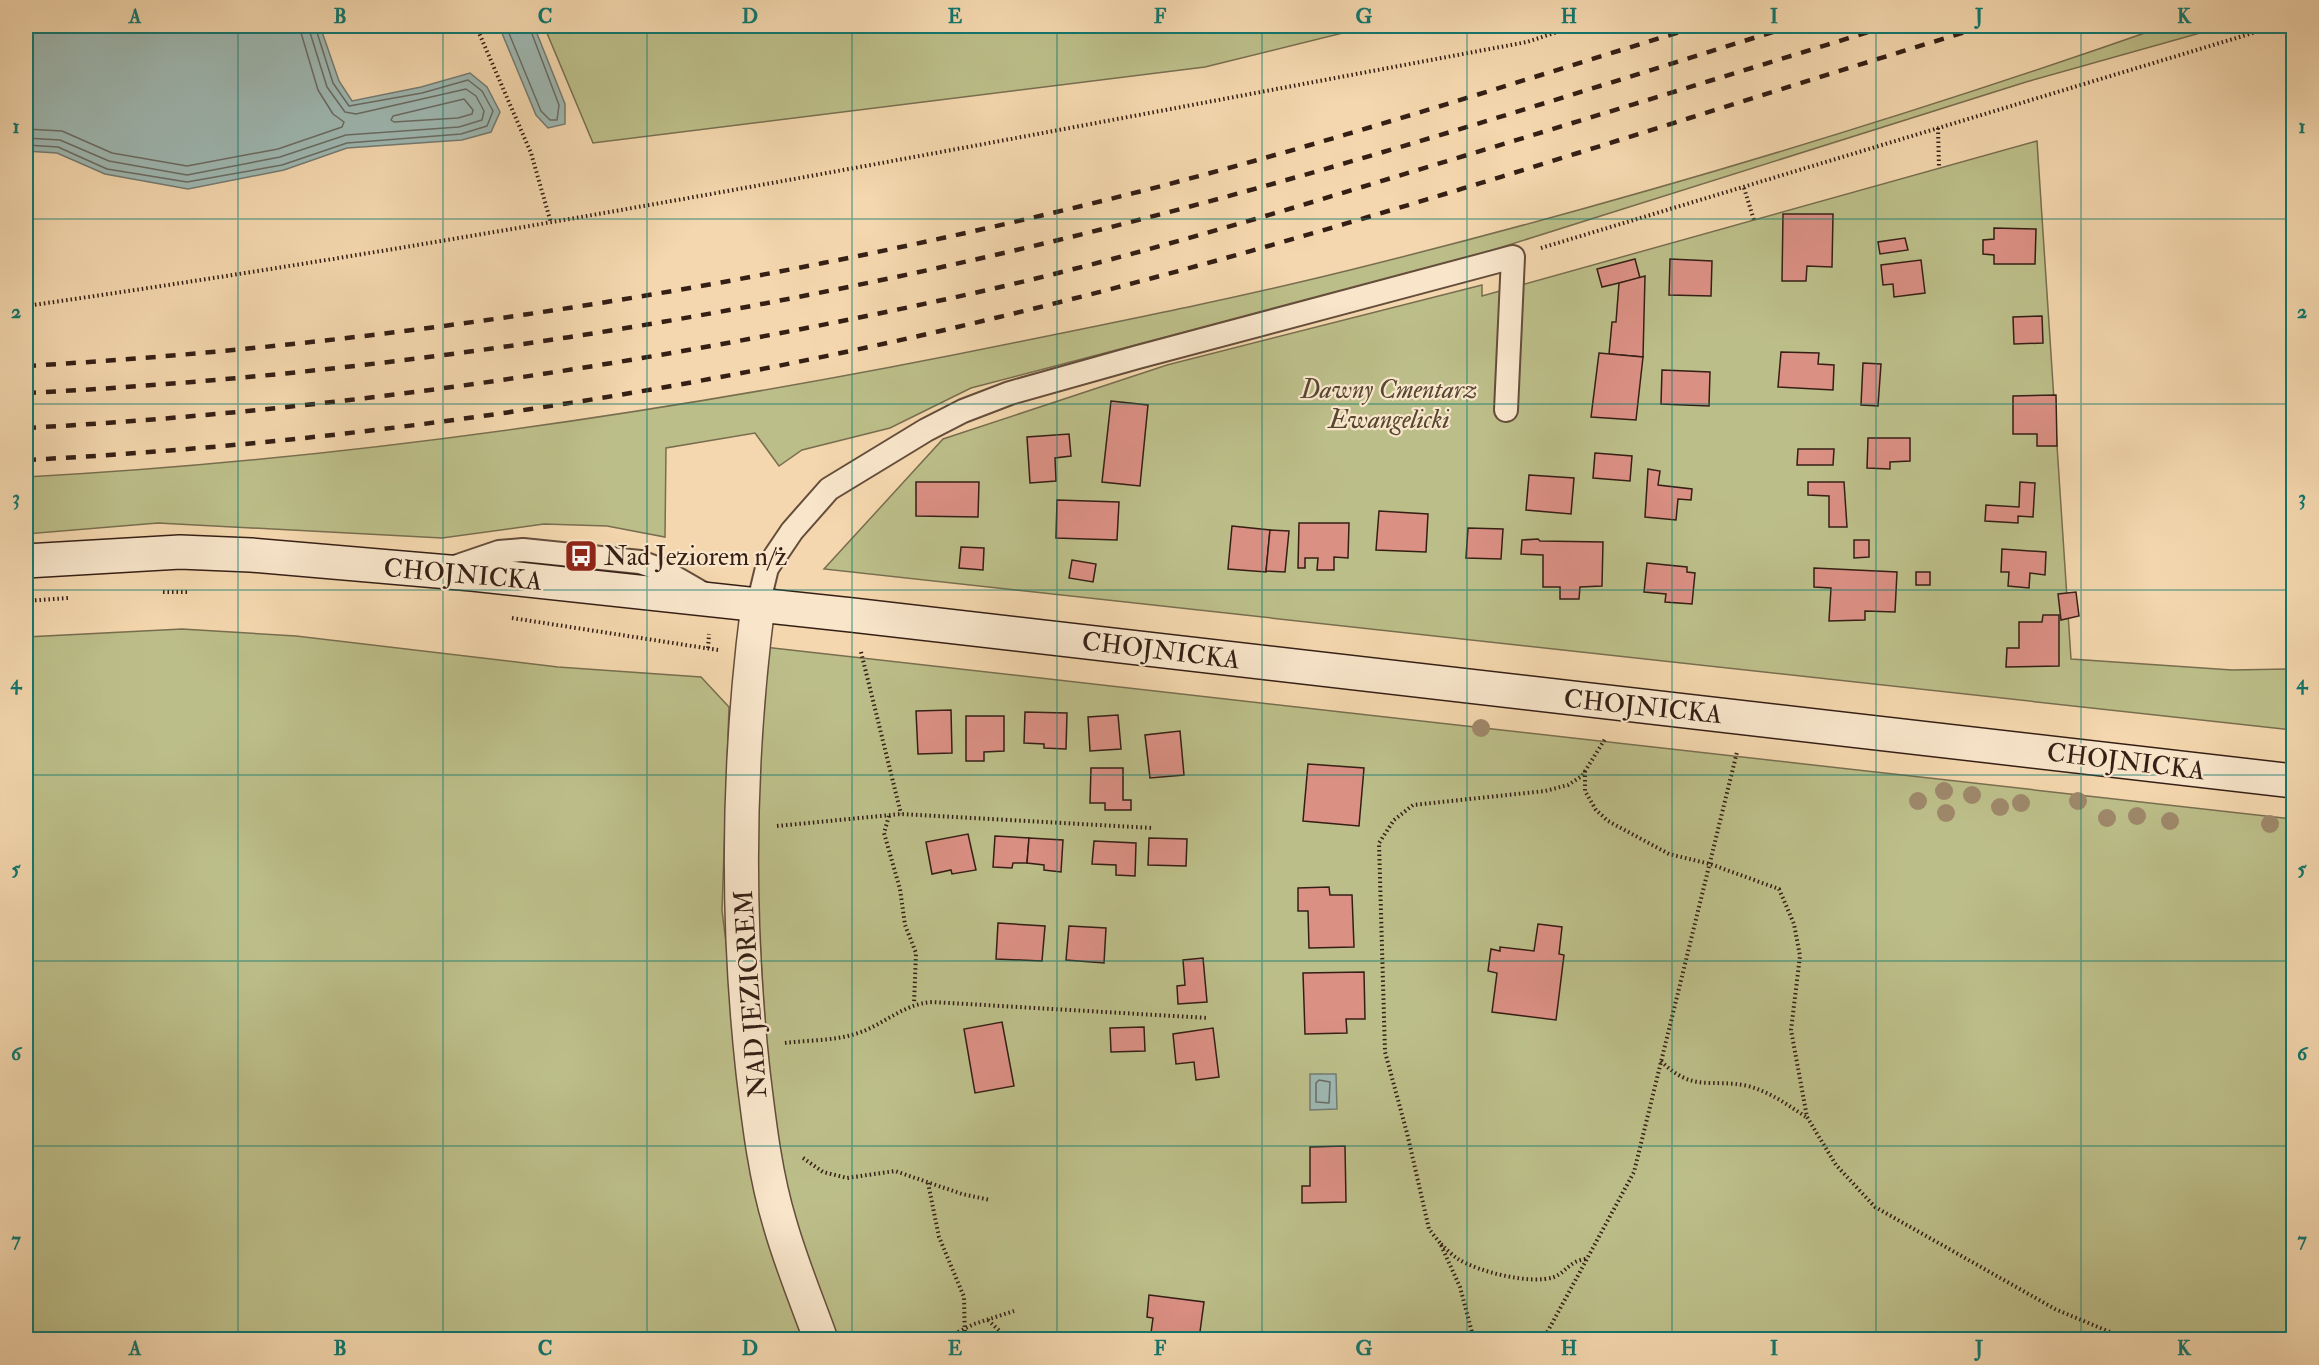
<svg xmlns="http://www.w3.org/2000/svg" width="2319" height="1365" viewBox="0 0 2319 1365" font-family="'IM FELL Double Pica',serif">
<rect width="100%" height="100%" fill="#f4d7ae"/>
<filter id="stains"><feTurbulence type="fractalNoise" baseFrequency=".00333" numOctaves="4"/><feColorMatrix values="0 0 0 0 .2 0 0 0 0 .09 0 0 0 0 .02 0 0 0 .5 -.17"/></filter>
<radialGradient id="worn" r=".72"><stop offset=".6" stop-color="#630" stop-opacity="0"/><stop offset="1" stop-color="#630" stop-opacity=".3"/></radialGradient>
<g fill="#bcbe89" stroke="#786e4f" stroke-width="1.5">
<polygon points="544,26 856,26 860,31 892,28 893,26 1371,26 1205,67 593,143"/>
<path d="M2165 26H2225L2026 82 1464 259 971 388 890 428 802 450 779 466 755 433 666 448 665 537 607 526 544 524 442 538 158 523 26 534V477C360 459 691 409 1018 342 1137 318 1256 294 1374 264 1641 197 1905 117 2165 26Z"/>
<polygon points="2037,141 2071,659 2232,670 2293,669 2293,730 824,569 943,439 1167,365 1482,285 1482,296"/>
<polygon points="182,629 296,636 558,667 701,677 729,707 722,910 745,1098 806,1339 26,1340 26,637"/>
<polygon points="764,647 2293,819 2293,1339 831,1339 789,1219 770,1108 756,876"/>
</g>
<g fill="#9eb8b2" stroke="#747b73" stroke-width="1.5">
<polygon points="26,26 320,26 339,81 352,101 421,87 470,73 487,87 500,112 491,132 462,140 347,148 284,170 188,189 105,174 57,153 26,151"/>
<polygon points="499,26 534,26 565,104 565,124 548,128 536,115"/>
<polygon points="1310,1074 1336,1074 1337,1109 1310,1110"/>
</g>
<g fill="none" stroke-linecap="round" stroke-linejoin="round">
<g stroke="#6a6c64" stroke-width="1.5">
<polyline points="506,26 541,111 550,120 557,120 559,105 529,26"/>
<polygon points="464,99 473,110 472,114 458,118 394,122 391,120 393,116"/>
<polyline points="26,129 62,131 112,153 187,166 278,149 342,127 344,122 333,114 318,90 299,26"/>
<polyline points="26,138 60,140 109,161 187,175 280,157 346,135 459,127 482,120 484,111 476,96 466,89 356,114 345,112 327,87 308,26"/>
<polyline points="26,145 58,147 107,169 187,182 282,165 347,143 461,134 487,126 493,111 482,91 468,80 422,93 349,106 333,83 315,26"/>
<polygon points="1319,1080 1330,1082 1329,1103 1316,1102 1316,1083"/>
</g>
</g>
<g fill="#db9084" stroke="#351f15" stroke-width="1.5">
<polygon points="1783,214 1833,214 1832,267 1807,266 1806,281 1782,281"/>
<polygon points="1994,228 2036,229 2035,264 1994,264 1994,255 1983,254 1983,240 1994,239"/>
<polygon points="1905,238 1908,250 1880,254 1878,242"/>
<polygon points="1635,259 1640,278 1602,287 1597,269"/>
<polygon points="1670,259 1712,261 1711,296 1669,295"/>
<polygon points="1921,260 1925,293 1894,297 1893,284 1883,285 1881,265"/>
<polygon points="1645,276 1643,357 1609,354 1612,322 1616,322 1619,283"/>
<polygon points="2042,316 2043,343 2014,344 2013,317"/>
<polygon points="1781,352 1819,353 1818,364 1834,365 1833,390 1778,387"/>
<polygon points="1599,353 1643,357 1636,420 1591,417"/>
<polygon points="1863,363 1881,364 1878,406 1861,405"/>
<polygon points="1662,370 1710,372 1709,406 1661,404"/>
<polygon points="2056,395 2057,446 2037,446 2037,434 2013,434 2013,396"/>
<polygon points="1111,401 1148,405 1140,486 1102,482"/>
<polygon points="1069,434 1071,456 1055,458 1056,481 1030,483 1027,437"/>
<polygon points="1868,438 1910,438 1910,461 1890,462 1890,469 1867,468"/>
<polygon points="1798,449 1834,449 1833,465 1797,465"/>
<polygon points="1595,453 1632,456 1630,481 1593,478"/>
<polygon points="1648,469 1660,471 1658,485 1692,489 1691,500 1678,499 1676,520 1645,517"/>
<polygon points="1529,475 1574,478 1571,514 1526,510"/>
<polygon points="916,482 979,482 978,517 916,516"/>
<polygon points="1808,482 1844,482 1847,527 1829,527 1829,496 1808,495"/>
<polygon points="2020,482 2035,483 2033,517 2018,516 2018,523 1985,521 1986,505 2019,507"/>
<polygon points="1057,500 1119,502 1117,540 1056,538"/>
<polygon points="1379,511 1428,514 1426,552 1376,550"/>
<polygon points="1299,523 1349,523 1348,558 1334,557 1334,570 1317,570 1318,558 1305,558 1305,568 1298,568"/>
<polygon points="1232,526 1270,530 1266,572 1228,569"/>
<polygon points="1468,528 1503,529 1501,559 1466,558"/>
<polygon points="1270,530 1289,531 1285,572 1266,571"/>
<polygon points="1538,539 1540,541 1603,542 1602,586 1580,587 1579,599 1560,599 1560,587 1543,587 1543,555 1521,554 1522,540"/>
<polygon points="1854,540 1869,540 1869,557 1854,558"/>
<polygon points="961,547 984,548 983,570 959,568"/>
<polygon points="2002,549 2046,552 2045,575 2030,573 2029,588 2008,586 2009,572 2001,572"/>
<polygon points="1072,560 1096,564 1093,582 1069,578"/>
<polygon points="1647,563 1687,567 1687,572 1695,573 1692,604 1665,602 1666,594 1644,592"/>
<polygon points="1814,568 1897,572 1895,612 1865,611 1865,620 1829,621 1831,588 1814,587"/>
<rect x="1916" y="572" width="14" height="13"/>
<polygon points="2076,592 2079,616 2061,620 2058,594"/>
<polygon points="2043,615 2059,615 2059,666 2006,667 2007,648 2019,648 2019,622 2042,622"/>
<polygon points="951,710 952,753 918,754 916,711"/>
<polygon points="1025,712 1067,713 1066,749 1044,748 1044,744 1024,743"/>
<polygon points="1118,715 1121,749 1090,751 1088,717"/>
<polygon points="966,716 1004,716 1004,751 984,752 984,761 966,761"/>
<polygon points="1180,731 1184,775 1150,778 1145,735"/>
<polygon points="1308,764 1364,768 1359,826 1303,821"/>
<polygon points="1091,768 1123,768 1123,800 1131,800 1131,810 1105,810 1105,803 1090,803"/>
<polygon points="968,834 976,870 952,874 951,870 932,874 926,842"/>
<polygon points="995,836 1029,838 1027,863 1013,863 1012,868 993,867"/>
<polygon points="1029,838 1063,840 1061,872 1044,870 1044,865 1027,863"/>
<polygon points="1149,838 1187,839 1186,866 1148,865"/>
<polygon points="1094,841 1136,843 1135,876 1116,875 1116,865 1092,864"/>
<polygon points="1329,887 1330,895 1352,895 1354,947 1309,948 1308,911 1298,911 1298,888"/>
<polygon points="998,923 1045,926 1042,961 996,959"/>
<polygon points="1538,924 1562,927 1559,954 1564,955 1556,1020 1492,1012 1497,973 1488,971 1491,949 1500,951 1500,947 1534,951"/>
<polygon points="1069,926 1106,928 1104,963 1066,960"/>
<polygon points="1203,958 1207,1002 1178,1004 1177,986 1185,985 1183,960"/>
<polygon points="1364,972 1365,1019 1346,1019 1347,1033 1305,1034 1303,973"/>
<polygon points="1002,1022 1014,1086 975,1093 964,1029"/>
<polygon points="1144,1027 1145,1051 1111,1052 1110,1028"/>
<polygon points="1213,1028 1219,1077 1196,1080 1194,1062 1176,1064 1173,1034"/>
<polygon points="1345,1146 1346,1202 1302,1203 1302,1186 1310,1186 1310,1147"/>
<polygon points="1149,1295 1204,1302 1199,1339 1151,1333 1153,1318 1147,1317"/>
</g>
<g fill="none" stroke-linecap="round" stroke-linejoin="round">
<g stroke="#654d3b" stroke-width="26">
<g id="lane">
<polyline points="452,568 499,552 523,550 640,562 662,570 707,596"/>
<polyline points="758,605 767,568 792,531 829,489 926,430 963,411 1010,393 1138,357 1513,257 1506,410"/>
</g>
</g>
<g stroke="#654d3b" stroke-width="36">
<path id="street" d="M758 605C738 759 736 917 753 1072 759 1122 765 1175 780 1224 791 1263 807 1301 821 1340"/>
</g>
<g stroke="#351f15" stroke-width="36">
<polyline id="secondary" points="26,561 180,552 251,555 472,574 852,615 2294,781"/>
</g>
<g stroke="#351f15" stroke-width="4" stroke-dasharray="1.5 3" stroke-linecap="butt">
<polyline points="476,26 531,153 551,223"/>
<polyline points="1938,128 1939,168"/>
<polyline points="1744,188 1754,220"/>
<polyline points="1541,248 2276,26"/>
<path d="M26 306C529 234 1028 135 1527 42L1575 26"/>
<polyline points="163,592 188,592"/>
<polyline points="26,601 68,598"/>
<polyline points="512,618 718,650"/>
<polyline points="708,648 709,634"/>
<polyline points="861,652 901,814"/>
<polyline points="1585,771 1585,791 1596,810 1608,821 1669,854 1710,864 1779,889 1794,924 1800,956 1791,1030 1807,1117 1836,1165 1875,1207 2055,1309 2129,1340"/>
<polyline points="889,816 884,833 900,889 905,925 916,953 914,1004"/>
<polyline points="777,826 901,814 1153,828"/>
<path d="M785 1043C808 1040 833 1041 855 1034 883 1026 902 1004 932 1002L1208 1018"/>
<path d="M1661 1061C1693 1093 1710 1078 1748 1086 1770 1092 1788 1105 1806 1117"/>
<polyline points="803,1158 823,1172 847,1178 895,1171 962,1194 990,1200"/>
<polyline points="928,1183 939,1237 964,1297 965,1340"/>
<path d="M1441 1244C1446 1249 1452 1255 1458 1259 1479 1272 1531 1285 1554 1277 1568 1271 1569 1261 1586 1259"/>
<polyline points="988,1320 1005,1336 1012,1340"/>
<polyline points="942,1340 974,1324 1014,1311"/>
<polyline points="1474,1340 1460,1287 1440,1243 1429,1229 1407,1133 1385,1052 1379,843 1394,820 1413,805 1545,791 1568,785 1582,776 1605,739"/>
<polyline points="1543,1340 1634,1172 1737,752"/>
</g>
<use href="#lane" stroke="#f8e5ca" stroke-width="22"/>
<use href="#street" stroke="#f8e5ca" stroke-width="33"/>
<use href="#secondary" stroke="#f8e5ca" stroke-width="33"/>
<g stroke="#351f15" stroke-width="4.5" stroke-dasharray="10 10" stroke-linecap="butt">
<path d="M26 366C402 344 773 284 1138 192 1327 144 1513 83 1699 26"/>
<path d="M26 393C388 375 751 317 1103 229 1335 171 1564 97 1792 26"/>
<path d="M26 428C336 411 643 365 947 299 1104 265 1258 219 1411 172 1570 124 1729 75 1888 26"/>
<path d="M26 460C352 443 678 395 995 318 1330 238 1656 126 1985 26"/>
</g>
</g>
<g fill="#9e886a">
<circle cx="1481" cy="728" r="9"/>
<circle cx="1944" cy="791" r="9"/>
<circle cx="1972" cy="795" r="9"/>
<circle cx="1918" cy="801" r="9"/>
<circle cx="2078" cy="801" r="9"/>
<circle cx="2021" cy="803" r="9"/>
<circle cx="2000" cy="807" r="9"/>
<circle cx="1946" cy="813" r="9"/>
<circle cx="2137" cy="816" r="9"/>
<circle cx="2107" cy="818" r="9"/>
<circle cx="2170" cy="821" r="9"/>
<circle cx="2270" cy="824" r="9"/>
</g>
<path fill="none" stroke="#0f766e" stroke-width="1.5" stroke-opacity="0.55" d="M238 26V1340M443 26V1340M647 26V1340M852 26V1340M1057 26V1340M1262 26V1340M1467 26V1340M1672 26V1340M1876 26V1340M2081 26V1340M26 219H2294M26 404H2294M26 590H2294M26 775H2294M26 961H2294M26 1146H2294"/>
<defs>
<g id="bus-square" transform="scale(1.725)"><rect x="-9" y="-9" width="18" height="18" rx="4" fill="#8f2418" stroke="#f8e5ca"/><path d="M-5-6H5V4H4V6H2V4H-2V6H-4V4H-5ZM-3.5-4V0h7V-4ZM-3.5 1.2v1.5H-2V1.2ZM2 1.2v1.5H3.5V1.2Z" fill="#fff"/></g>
</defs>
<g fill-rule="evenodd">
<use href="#bus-square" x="581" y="556"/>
</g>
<g text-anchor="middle" stroke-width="4.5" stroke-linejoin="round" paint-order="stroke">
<g font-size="26" font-style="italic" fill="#574732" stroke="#f8e5ca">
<text x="1389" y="398">Dawny Cmentarz<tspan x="1389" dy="30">Ewangelicki</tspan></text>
</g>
<g font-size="26" fill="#351f15" stroke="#f8e5ca" text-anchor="start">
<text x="604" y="565">Nad Jeziorem n/ż</text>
</g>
<g font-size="26" fill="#351f15" stroke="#f8e5ca">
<text transform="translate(463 574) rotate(5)" y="9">CHOJNICKA</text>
<text transform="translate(1161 650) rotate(7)" y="9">CHOJNICKA</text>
<text transform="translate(1643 706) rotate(6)" y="9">CHOJNICKA</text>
<text transform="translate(2126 761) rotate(7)" y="9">CHOJNICKA</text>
<text transform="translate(750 994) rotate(-94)" y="9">NAD JEZIOREM</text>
</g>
</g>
<rect width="2319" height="1365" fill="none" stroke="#f4d7ae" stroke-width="66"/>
<rect x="33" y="33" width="2253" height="1299" fill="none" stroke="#0f766e" stroke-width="2"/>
<g font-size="20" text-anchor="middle" font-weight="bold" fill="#0f766e">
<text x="135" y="23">A</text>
<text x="340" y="23">B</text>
<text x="545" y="23">C</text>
<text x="750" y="23">D</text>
<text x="955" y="23">E</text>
<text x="1160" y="23">F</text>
<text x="1364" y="23">G</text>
<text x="1569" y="23">H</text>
<text x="1774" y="23">I</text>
<text x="1979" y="23">J</text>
<text x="2184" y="23">K</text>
<text x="16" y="133">1</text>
<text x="2302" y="133">1</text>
<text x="16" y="318">2</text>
<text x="2302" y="318">2</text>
<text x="16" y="504">3</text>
<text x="2302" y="504">3</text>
<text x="16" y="689">4</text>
<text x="2302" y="689">4</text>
<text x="16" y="875">5</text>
<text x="2302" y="875">5</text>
<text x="16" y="1060">6</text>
<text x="2302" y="1060">6</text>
<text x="16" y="1246">7</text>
<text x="2302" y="1246">7</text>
<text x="135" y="1355">A</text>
<text x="340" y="1355">B</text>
<text x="545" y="1355">C</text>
<text x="750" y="1355">D</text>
<text x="955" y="1355">E</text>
<text x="1160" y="1355">F</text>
<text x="1364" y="1355">G</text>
<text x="1569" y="1355">H</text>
<text x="1774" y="1355">I</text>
<text x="1979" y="1355">J</text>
<text x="2184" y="1355">K</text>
</g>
<rect width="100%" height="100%" filter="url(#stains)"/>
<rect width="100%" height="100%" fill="url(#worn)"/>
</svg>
